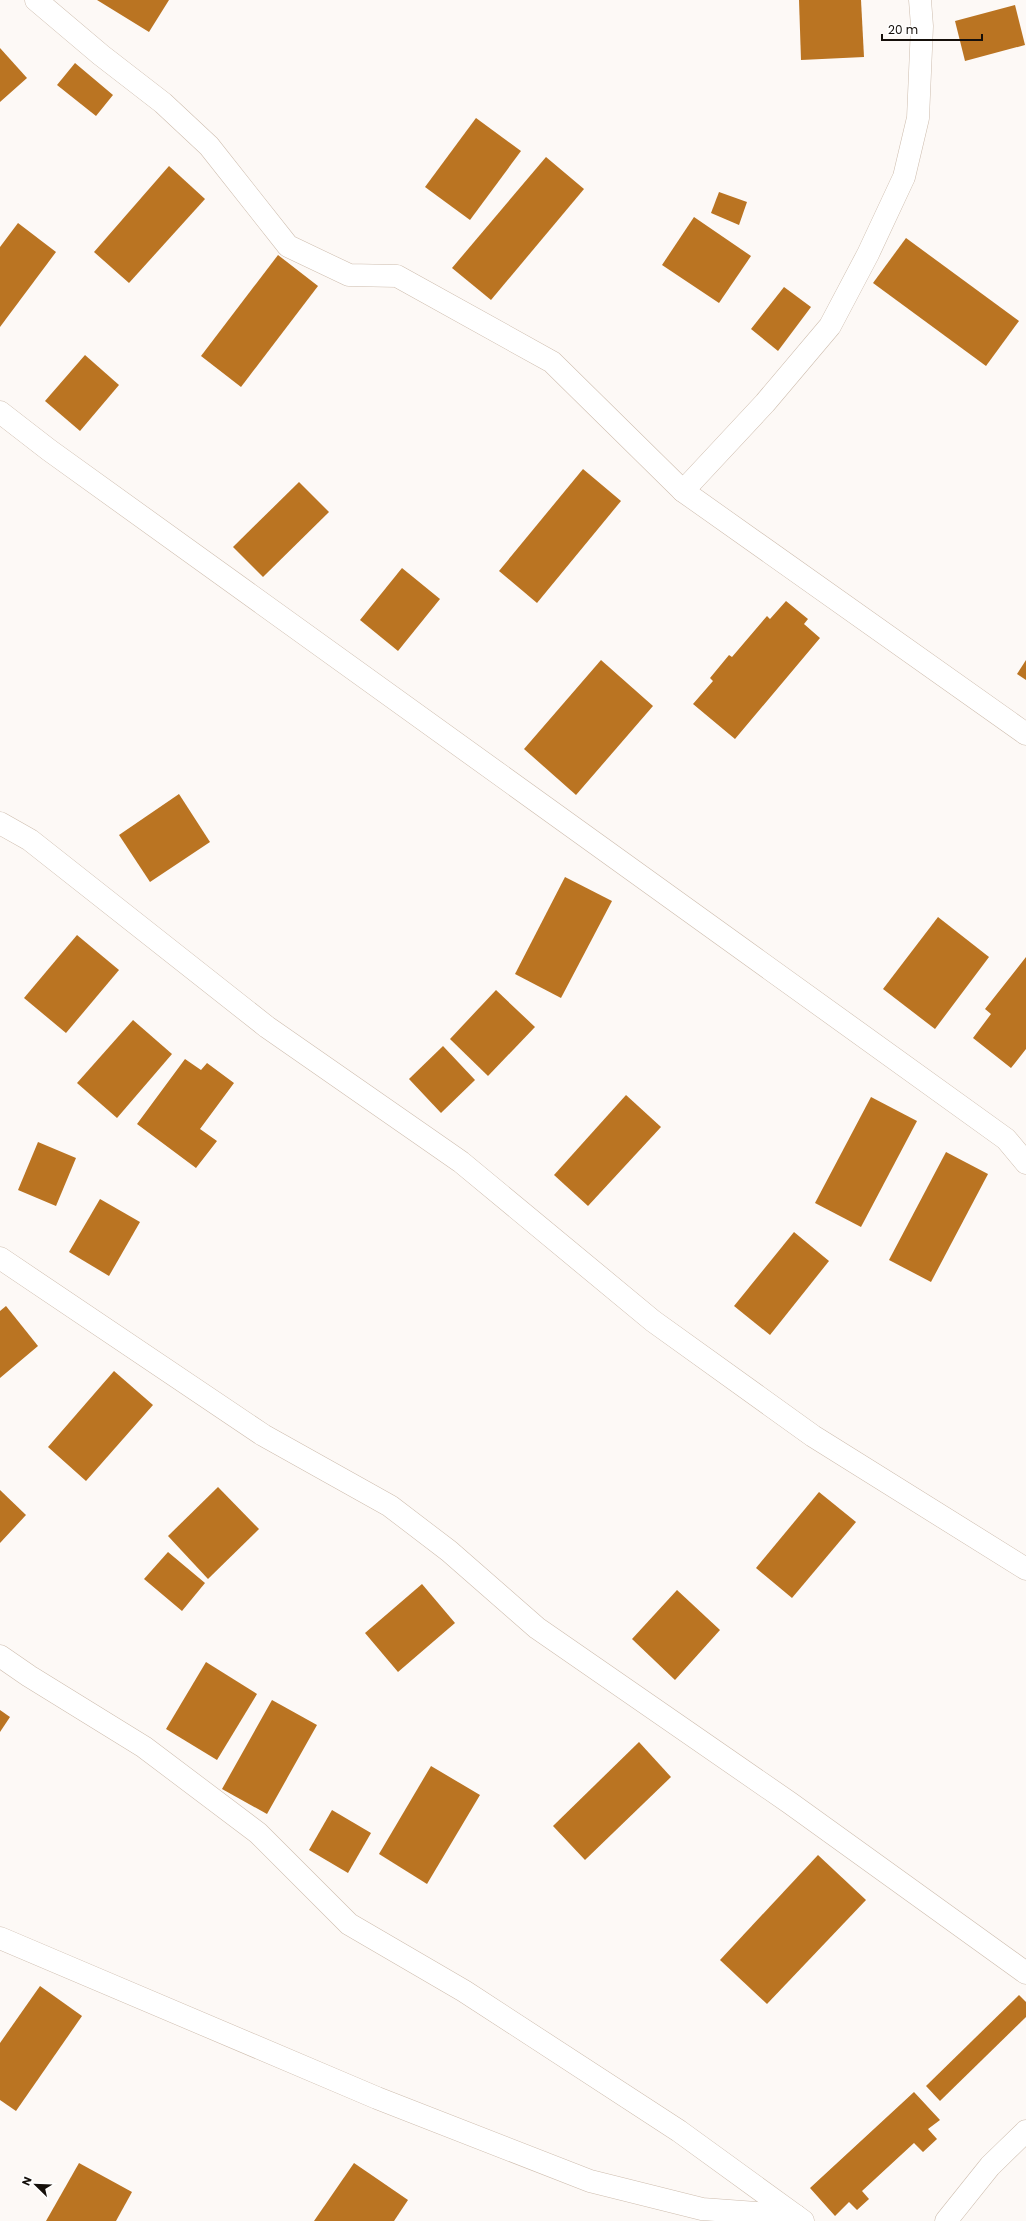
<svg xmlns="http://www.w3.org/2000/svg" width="1026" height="2221" viewBox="0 0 1026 2221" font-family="Poppins,sans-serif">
<rect width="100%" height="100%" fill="#fdf9f6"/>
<g fill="#ba7422">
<polygon points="97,0 169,0 149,32"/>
<polygon points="799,0 861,0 864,57 801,60"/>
<polygon points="1015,5 1025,45 965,61 955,21"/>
<polygon points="0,48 27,78 0,102"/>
<polygon points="75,63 113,95 96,116 57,85"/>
<polygon points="476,118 521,151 470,220 425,187"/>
<polygon points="546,157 584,189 491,300 452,268"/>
<polygon points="169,166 205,199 129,283 94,252"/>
<polygon points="719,192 747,202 739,225 711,213"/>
<polygon points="694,217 751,256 719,303 662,265"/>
<polygon points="18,223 56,252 0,327 0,247"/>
<polygon points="906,238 1019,321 986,366 873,283"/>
<polygon points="278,255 318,286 241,387 201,356"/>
<polygon points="784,287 811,307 778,351 751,329"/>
<polygon points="85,355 119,385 80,431 45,401"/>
<polygon points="583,469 621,501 537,603 499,571"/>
<polygon points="299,482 329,512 263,577 233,547"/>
<polygon points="402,568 440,599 398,651 360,620"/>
<polygon points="786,601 808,619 804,624 820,638 735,739 693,704 713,681 710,678 729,655 732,657 767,616 770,619"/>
<polygon points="601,660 653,706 576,795 524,749"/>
<polygon points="1026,660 1026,680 1017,674"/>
<polygon points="179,794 210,842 150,882 119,835"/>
<polygon points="565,877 612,901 561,998 515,974"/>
<polygon points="938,917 989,957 935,1029 883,989"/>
<polygon points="77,935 119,970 66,1033 24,998"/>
<polygon points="1026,957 1026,1049 1011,1068 973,1038 991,1014 985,1009"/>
<polygon points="496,990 535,1027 488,1076 450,1039"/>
<polygon points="133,1020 172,1054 117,1118 77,1083"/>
<polygon points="443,1046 475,1080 441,1113 409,1079"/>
<polygon points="185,1059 201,1070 207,1063 234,1083 200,1129 217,1141 196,1168 137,1124"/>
<polygon points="626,1095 661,1127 588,1206 554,1175"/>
<polygon points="871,1097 917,1121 861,1227 815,1203"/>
<polygon points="38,1142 76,1158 56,1206 18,1190"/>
<polygon points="946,1152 988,1174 931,1282 889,1260"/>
<polygon points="100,1199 140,1222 109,1276 69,1252"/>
<polygon points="794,1232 829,1261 770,1335 734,1306"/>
<polygon points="6,1306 38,1346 0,1378 0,1311"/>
<polygon points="114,1371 153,1405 86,1481 48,1447"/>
<polygon points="218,1487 259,1529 208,1579 168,1536"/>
<polygon points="0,1490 26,1515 0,1543"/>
<polygon points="819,1492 856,1522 792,1598 756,1568"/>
<polygon points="168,1552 205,1583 182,1611 144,1579"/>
<polygon points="422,1584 455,1623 398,1672 365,1633"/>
<polygon points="677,1590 720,1630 675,1680 632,1639"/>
<polygon points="206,1662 257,1694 217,1760 166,1729"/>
<polygon points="272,1700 317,1725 267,1814 222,1789"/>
<polygon points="0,1710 10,1717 0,1732"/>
<polygon points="639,1742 671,1777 585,1860 553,1826"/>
<polygon points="431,1766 480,1795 427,1884 379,1854"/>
<polygon points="332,1810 371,1833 348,1873 309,1850"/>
<polygon points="818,1855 866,1900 767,2004 720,1960"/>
<polygon points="40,1986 82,2016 16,2111 0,2100 0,2043"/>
<polygon points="1019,1995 1026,2002 1026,2017 940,2101 926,2086"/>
<polygon points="914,2092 940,2120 928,2129 937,2139 923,2152 914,2143 862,2191 869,2199 857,2210 849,2202 835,2216 810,2188"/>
<polygon points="79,2163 132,2192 116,2221 46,2221"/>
<polygon points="354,2163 408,2200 394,2221 314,2221"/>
</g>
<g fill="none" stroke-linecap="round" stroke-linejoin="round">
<g stroke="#cebdae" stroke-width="23">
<g id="street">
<polyline points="36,0 101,55 163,103 209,146 288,246 349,275 397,276 552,362 683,491 1026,734"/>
<polyline points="0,412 49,450 1006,1139 1026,1163"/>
<polyline points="683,491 765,403 830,326 868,254 904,177 918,118 922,26 920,0"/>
<polyline points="0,823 30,840 267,1027 461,1162 653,1321 813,1436 1026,1569"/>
<polyline points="0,1258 263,1435 390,1506 449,1551 537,1628 790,1803 1026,1973"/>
<polyline points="0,1656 29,1676 144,1747 258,1833 349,1924 464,1991 679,2131 803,2221"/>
<polyline points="0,1938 377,2098 590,2181 702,2209 796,2216"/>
</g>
</g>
<g stroke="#cebdae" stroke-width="23">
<polyline id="secondary" points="946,2221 990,2166 1026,2131"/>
</g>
<use href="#street" stroke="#fff" stroke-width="22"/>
<use href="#secondary" stroke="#fff" stroke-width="22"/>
</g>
<g transform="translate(36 2185) rotate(293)" stroke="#ffffff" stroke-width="3" paint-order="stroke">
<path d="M0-3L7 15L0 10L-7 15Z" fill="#150f0a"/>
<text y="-6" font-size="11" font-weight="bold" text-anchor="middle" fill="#150f0a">N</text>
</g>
<path d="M882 34v6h100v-6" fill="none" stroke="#150f0a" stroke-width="2"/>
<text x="888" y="34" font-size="12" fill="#150f0a" stroke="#ffffff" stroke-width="3" paint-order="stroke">20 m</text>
</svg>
